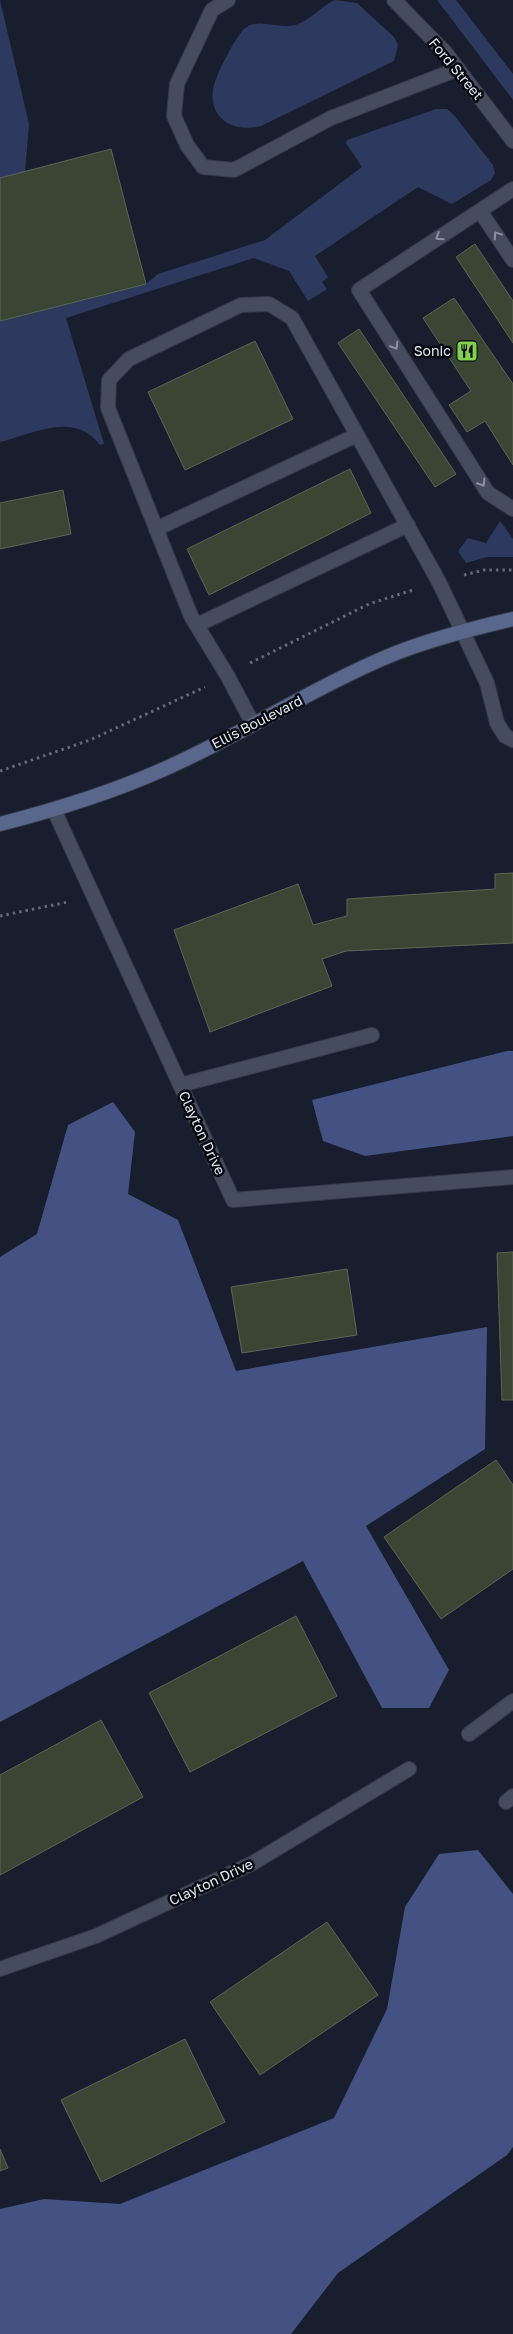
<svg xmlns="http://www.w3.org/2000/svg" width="513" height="2334" viewBox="0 0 513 2334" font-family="'Golos Text',sans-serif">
<rect width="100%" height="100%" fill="#191e2e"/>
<g fill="#2d395e">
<polygon points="0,0 29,124 25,172 0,178"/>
<path d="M335 0 357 3 394 37 398 45 394 61 261 126C235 133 209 120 213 90 214 78 235 38 244 29 256 18 274 27 289 26 307 25 319 7 335 0Z"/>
<polygon points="437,0 456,0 513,74 513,100"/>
<path d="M436 109H447L454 115 493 165 495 173 491 180 452 204 418 187 315 256 328 277 322 282 327 289 308 301 289 271 254 258 66 318 104 444 100 445C75 411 34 433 0 442V321L146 284 158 274 265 240 362 167 346 143 347 140Z"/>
<polygon points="500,521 513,539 513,557 487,557 466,563 458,551 468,538 486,543"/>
</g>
<g fill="#435282">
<polygon points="507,1051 513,1051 513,1136 365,1156 323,1141 312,1100"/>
<polygon points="113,1102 135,1132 128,1194 178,1220 236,1371 487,1327 485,1449 366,1526 449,1670 429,1708 382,1708 303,1561 0,1722 0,1257 37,1234 68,1125"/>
<polygon points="478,1850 513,1894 513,2147 507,2155 338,2273 291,2334 0,2334 0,2209 44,2199 120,2204 334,2118 387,2009 405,1907 439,1854"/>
</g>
<g fill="#3a4534" stroke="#5b6755">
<polygon points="111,149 146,284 0,321 0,178"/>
<polygon points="475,244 513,301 513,343 456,257"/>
<polygon points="454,298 513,384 513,465 485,421 467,432 449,405 471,391 423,318"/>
<polygon points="359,329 456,474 435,487 338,343"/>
<polygon points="255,341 293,419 185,470 148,392"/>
<polygon points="350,469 371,513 209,595 187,549"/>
<polygon points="63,490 71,534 0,549 0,503"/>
<polygon points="513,873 513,943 346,951 322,959 332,986 210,1032 174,930 298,884 313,925 347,916 347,899 495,889 495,874"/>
<polygon points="513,1252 513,1400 502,1400 497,1253"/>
<polygon points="347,1269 357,1335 242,1353 231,1287"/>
<polygon points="496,1460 513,1485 513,1569 441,1619 384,1537"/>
<polygon points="296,1616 337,1696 190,1772 149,1693"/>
<polygon points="101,1720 143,1797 0,1875 0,1775"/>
<polygon points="327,1922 378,1995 260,2075 210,2002"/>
<polygon points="185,2039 225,2122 101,2182 61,2100"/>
<polygon points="0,2149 8,2168 0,2171"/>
</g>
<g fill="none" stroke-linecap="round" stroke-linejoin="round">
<g stroke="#363947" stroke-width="16">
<g id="service">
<polyline points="228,0 212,10 177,84 174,116 187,145 203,167 234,170 331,118 458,69"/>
<polyline points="513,189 359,290 488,493 513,509"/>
<polyline points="480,211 513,260"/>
<polyline points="156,529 357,435"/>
<polyline points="197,625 408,525"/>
<polyline points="253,724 227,675 191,616 108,408 109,380 129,359 241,305 269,304 292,318 439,582 487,683 497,723 505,736 513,740"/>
<polyline points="54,810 233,1200 513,1177"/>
<polyline points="180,1085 372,1035"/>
<polyline points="469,1734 513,1701"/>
<polyline points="506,1802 513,1796"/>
<polyline points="0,1969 96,1936 253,1863 409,1769"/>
</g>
</g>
<g stroke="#363947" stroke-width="16">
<polyline id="minor" points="394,0 445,52 513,141"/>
</g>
<g stroke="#363947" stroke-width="16">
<path id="secondary" d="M0 824C55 810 110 793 162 770 242 735 315 686 396 653 434 638 474 628 513 619"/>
</g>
<g stroke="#646977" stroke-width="3" stroke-dasharray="2.5 4" stroke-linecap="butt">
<polyline points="464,575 484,570 513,570"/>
<polyline points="250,663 369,604 413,590"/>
<polyline points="0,771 90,740 205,687"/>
<polyline points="0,916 68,902"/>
</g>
<use href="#service" stroke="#454c5e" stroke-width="14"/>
<use href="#minor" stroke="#454c5e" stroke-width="14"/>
<use href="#secondary" stroke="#5a678c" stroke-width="14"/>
</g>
<defs><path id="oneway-chevron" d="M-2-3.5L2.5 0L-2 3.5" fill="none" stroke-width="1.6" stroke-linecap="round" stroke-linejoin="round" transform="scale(1.25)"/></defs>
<g stroke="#8d92a1">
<use href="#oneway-chevron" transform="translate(497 235) rotate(-124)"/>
<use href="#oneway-chevron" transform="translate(439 237) rotate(147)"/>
<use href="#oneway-chevron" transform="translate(395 346) rotate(58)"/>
<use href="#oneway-chevron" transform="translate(482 483) rotate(58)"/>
</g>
<defs>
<g id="restaurant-square" transform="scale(1.125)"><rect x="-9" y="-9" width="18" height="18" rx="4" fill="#81d050" stroke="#070910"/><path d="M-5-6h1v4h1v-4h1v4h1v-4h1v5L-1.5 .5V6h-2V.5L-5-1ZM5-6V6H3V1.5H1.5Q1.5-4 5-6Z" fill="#111"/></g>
</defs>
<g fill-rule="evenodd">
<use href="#restaurant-square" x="467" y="351"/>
</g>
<g text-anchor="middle" stroke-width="5" stroke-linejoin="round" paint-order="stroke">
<g font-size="14" fill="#e4e8f3" stroke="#070910">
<text transform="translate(456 69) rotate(50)" y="5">Ford Street</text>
<text transform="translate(257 722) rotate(-27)" y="5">Ellis Boulevard</text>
<text transform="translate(202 1133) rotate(65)" y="5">Clayton Drive</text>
<text transform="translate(211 1882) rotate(-25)" y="5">Clayton Drive</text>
</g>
<g font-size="14" fill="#e4e8f3" stroke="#070910" text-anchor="end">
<text x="451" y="356">Sonic</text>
</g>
</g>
</svg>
